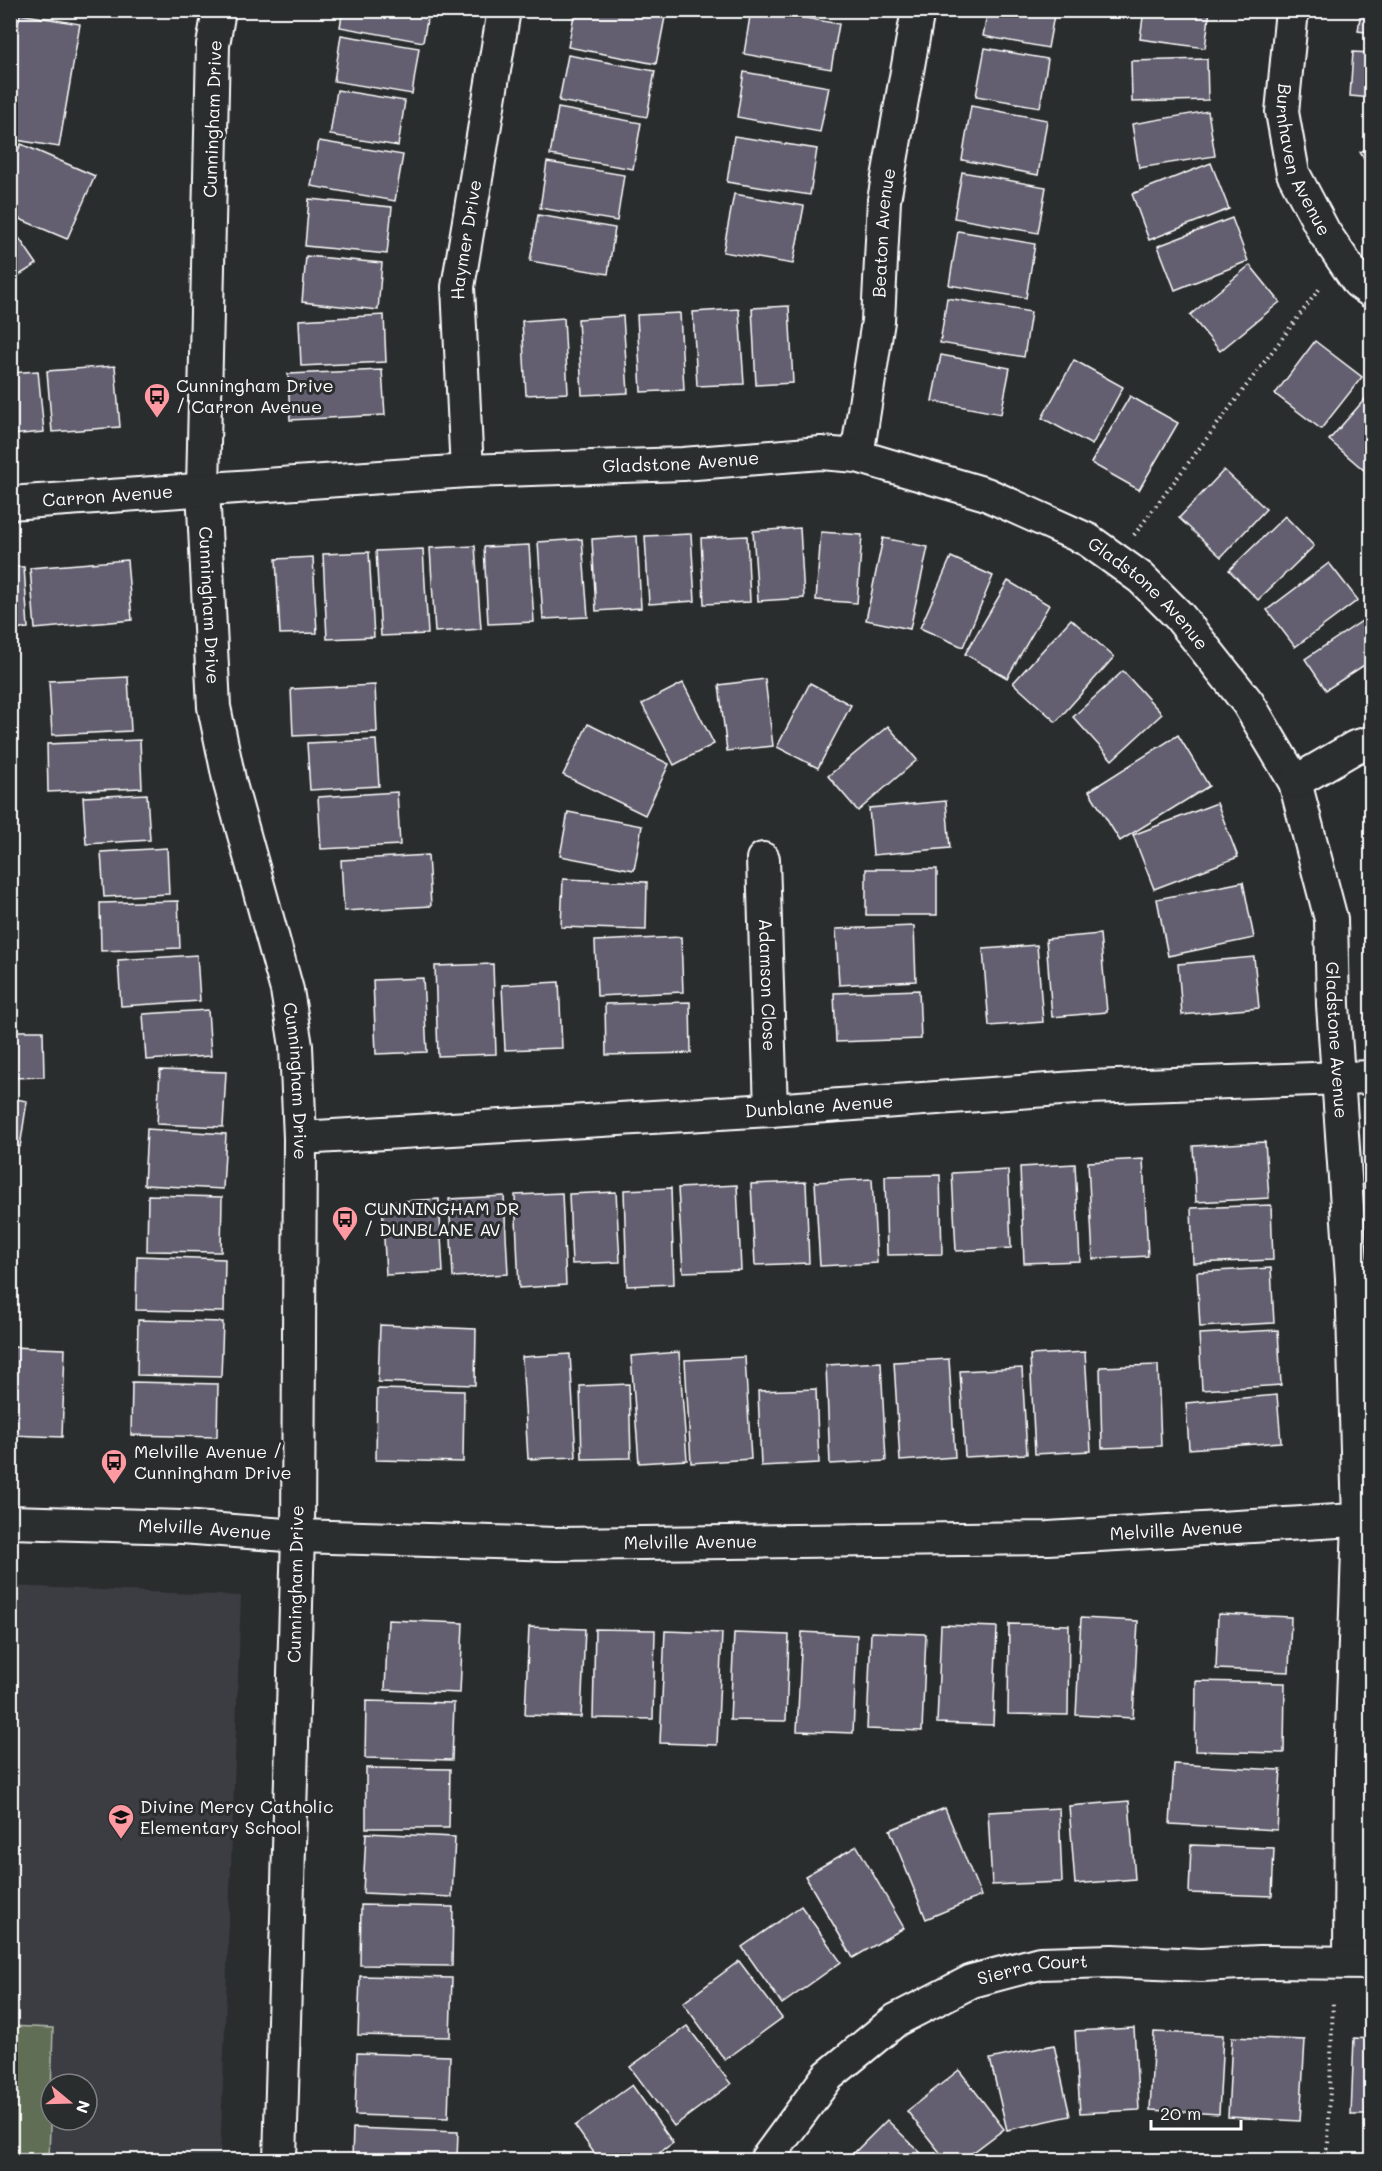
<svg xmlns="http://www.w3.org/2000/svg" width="1382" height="2171" viewBox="0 0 1382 2171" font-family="Mali,sans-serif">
<rect width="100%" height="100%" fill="#2a2d2e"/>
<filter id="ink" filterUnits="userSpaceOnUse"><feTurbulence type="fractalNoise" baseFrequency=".0167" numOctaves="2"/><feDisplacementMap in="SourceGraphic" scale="12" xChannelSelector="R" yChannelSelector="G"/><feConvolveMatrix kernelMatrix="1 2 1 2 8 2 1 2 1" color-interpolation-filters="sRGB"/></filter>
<g filter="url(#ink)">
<path fill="#3b3c42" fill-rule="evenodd" d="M11 1586 241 1596 220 2160H11ZM51 2084H87V2120H51Z"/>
<polygon fill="#606e56" stroke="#b0b6aa" stroke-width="1.5" points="11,2026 53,2028 49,2160 11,2160"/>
<g fill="#645f70" stroke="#fff" stroke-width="1.5">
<polygon points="343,10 429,10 423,42 340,27"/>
<polygon points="575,10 627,10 665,17 656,64 568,47"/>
<polygon points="751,10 762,10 839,24 831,69 744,54"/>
<polygon points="988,10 1055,10 1048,48 983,36"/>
<polygon points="1144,10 1210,10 1205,48 1140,39"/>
<polygon points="1361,10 1372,10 1372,33 1358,31"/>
<polygon points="20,14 80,24 59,147 10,139 10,68"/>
<polygon points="341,35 419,48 412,94 334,81"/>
<polygon points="985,48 1048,59 1040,107 976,96"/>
<polygon points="1353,52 1372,53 1372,98 1350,96"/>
<polygon points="568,55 655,71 647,117 559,101"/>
<polygon points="1207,59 1208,100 1132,102 1131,61"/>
<polygon points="744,72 829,87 820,132 737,117"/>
<polygon points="337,90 405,101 398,146 330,135"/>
<polygon points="971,106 1047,120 1038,175 962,160"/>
<polygon points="558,108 641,123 633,169 550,155"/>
<polygon points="1208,111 1215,156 1139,168 1132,124"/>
<polygon points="734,136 817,149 810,195 727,182"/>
<polygon points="319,141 403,155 395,201 311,186"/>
<polygon points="21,144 95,176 67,239 10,215 10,168"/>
<polygon points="1372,146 1372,173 1360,152"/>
<polygon points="547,162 624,175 617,221 540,208"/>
<polygon points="1211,163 1229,209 1149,240 1132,194"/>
<polygon points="962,172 1046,187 1038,233 954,218"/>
<polygon points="734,194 804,206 793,264 723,252"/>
<polygon points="309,199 392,207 387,254 305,246"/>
<polygon points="538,215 615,228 608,274 530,261"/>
<polygon points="1232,218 1248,261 1175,290 1158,246"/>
<polygon points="10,225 37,264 10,281"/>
<polygon points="958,231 1035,244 1026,298 949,285"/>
<polygon points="306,256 382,263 378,310 302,302"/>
<polygon points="1250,265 1280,302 1220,351 1190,315"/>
<polygon points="947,298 1031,312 1024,357 940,343"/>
<polygon points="789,306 793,383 756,385 752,308"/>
<polygon points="739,309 744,384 697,386 693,312"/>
<polygon points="680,313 684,390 641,392 637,315"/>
<polygon points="384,315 386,362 301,366 299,320"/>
<polygon points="623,316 628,393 582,395 578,319"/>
<polygon points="564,318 568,393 526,395 522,321"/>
<polygon points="1315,341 1362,377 1321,429 1275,394"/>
<polygon points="941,355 1010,368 1001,414 932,401"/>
<polygon points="1074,360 1123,387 1092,445 1042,418"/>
<polygon points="115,366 120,427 52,432 47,371"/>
<polygon points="382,370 385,415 290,420 288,374"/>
<polygon points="38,371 44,432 10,435 10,373"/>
<polygon points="1372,391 1372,477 1329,440"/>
<polygon points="1130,396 1178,423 1139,490 1091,463"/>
<polygon points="1224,470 1266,509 1221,557 1179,518"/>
<polygon points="1285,516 1314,546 1258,600 1229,570"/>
<polygon points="800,528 804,598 758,601 753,531"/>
<polygon points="821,532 862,535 857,603 816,600"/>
<polygon points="691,534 695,601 649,604 645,536"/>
<polygon points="637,536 641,608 596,611 592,539"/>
<polygon points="747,536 750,602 704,604 701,538"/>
<polygon points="883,538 928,547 910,629 866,620"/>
<polygon points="582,539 588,617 543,619 538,542"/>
<polygon points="529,545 534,622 488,624 484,547"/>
<polygon points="475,546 481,629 435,632 430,548"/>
<polygon points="423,549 428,634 381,636 376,551"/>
<polygon points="369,552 374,637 327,639 323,554"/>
<polygon points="313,557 317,633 280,634 276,559"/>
<polygon points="951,557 993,576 963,647 920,628"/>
<polygon points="127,560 132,620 35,629 30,568"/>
<polygon points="1329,563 1358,600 1295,647 1267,610"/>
<polygon points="10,567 24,567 28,628 10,629"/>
<polygon points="1008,581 1049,605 1007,678 965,654"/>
<polygon points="1368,617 1372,623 1372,660 1326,690 1305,659"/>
<polygon points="1071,619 1114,657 1056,722 1013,683"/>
<polygon points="1123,671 1162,714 1112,760 1073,717"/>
<polygon points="128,677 131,731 52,735 49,681"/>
<polygon points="765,679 773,746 727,751 719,685"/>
<polygon points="683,683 714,744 674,765 642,704"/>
<polygon points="810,683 851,705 818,768 777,747"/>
<polygon points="375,685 377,732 293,736 291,689"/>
<polygon points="588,724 669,764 645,815 563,775"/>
<polygon points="888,726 917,760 858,811 828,776"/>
<polygon points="1178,735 1209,786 1120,841 1089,791"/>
<polygon points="140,740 142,788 48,792 47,744"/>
<polygon points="376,740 379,786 310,790 307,743"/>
<polygon points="397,792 400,845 321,849 318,797"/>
<polygon points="147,794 150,840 86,844 83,797"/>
<polygon points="946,801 950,848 873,855 869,808"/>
<polygon points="1217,803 1238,857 1154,889 1133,835"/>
<polygon points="568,812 642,826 634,870 560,856"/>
<polygon points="167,848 169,894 104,897 101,852"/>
<polygon points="428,855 431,906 344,911 341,860"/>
<rect x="866" y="869" width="71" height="46"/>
<polygon points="563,879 647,882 646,930 561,927"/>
<polygon points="1243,882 1254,938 1168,956 1157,899"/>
<polygon points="178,901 180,948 101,951 100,903"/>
<polygon points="914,926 916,981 839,985 836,929"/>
<polygon points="1100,934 1107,1012 1052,1017 1046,939"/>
<polygon points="681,937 683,992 597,996 595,941"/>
<polygon points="1037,945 1043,1022 989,1026 983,949"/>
<polygon points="197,955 200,1001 121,1006 118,960"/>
<polygon points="1254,957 1259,1008 1182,1015 1178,964"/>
<polygon points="493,964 496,1054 438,1056 435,966"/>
<polygon points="423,978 427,1052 376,1054 373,980"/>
<polygon points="559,982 562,1048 505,1050 502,985"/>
<polygon points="919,990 921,1039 836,1042 834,993"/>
<polygon points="690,1002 691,1053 606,1055 605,1004"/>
<polygon points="208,1010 211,1056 146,1060 143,1014"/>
<polygon points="10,1031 43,1031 44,1077 10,1078"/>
<polygon points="160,1070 226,1072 223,1127 157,1124"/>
<polygon points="10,1098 27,1101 20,1147 10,1145"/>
<polygon points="147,1129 226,1134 223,1189 144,1185"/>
<polygon points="1265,1142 1269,1198 1196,1202 1193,1146"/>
<polygon points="1143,1159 1148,1256 1093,1259 1088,1162"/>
<polygon points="1075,1164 1080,1261 1024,1263 1020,1167"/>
<polygon points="1008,1170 1011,1248 956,1251 952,1173"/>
<polygon points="940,1175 942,1254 887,1255 885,1176"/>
<polygon points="872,1179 877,1263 820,1266 815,1182"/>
<polygon points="806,1182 809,1263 755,1265 751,1184"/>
<polygon points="737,1185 741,1270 683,1272 678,1188"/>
<polygon points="671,1188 674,1284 627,1286 624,1190"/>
<polygon points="616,1192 620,1262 572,1264 569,1194"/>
<polygon points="562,1193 566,1285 519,1288 515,1195"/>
<polygon points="148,1195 222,1197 221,1252 147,1251"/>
<polygon points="504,1196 508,1274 453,1277 449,1199"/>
<polygon points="439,1199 443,1272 386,1275 382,1202"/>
<polygon points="1271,1205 1273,1260 1193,1263 1191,1208"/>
<polygon points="137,1256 225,1259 224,1312 136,1310"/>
<polygon points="1271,1268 1274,1323 1200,1327 1197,1272"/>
<polygon points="138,1320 223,1322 221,1377 137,1375"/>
<polygon points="380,1325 476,1329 475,1385 378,1382"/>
<polygon points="1278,1330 1281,1385 1202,1390 1199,1334"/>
<polygon points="10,1347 65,1349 62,1437 10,1435"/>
<polygon points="679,1352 687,1460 639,1463 631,1356"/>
<polygon points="1085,1352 1091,1451 1035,1454 1030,1355"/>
<polygon points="570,1354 576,1457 528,1459 522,1357"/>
<polygon points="745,1357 751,1459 691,1463 685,1360"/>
<polygon points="949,1359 955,1457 900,1461 894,1362"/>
<polygon points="881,1362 886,1461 830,1464 826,1365"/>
<polygon points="1158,1365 1161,1446 1102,1448 1100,1367"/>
<polygon points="1022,1368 1027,1454 965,1457 960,1371"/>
<polygon points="132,1382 218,1384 217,1437 131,1435"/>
<polygon points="629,1384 631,1458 582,1459 580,1386"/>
<polygon points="377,1389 464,1391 463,1462 376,1460"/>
<polygon points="816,1389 819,1463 761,1466 758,1391"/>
<polygon points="1277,1395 1281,1442 1189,1449 1186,1403"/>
<polygon points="1218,1614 1291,1617 1289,1672 1216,1669"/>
<polygon points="1081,1618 1138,1621 1133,1718 1076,1715"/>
<polygon points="388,1620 463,1623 460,1693 385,1690"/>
<polygon points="1009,1624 1069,1625 1068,1715 1008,1714"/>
<polygon points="941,1625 997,1627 993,1725 937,1723"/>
<polygon points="529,1627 585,1629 581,1717 525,1715"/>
<polygon points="595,1629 655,1630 653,1719 593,1718"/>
<polygon points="665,1631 722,1633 717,1745 660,1743"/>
<polygon points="802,1632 857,1635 853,1733 797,1731"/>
<polygon points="871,1632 926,1634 922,1731 867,1729"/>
<polygon points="734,1633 789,1635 786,1721 730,1720"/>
<polygon points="1196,1681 1285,1683 1284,1753 1195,1751"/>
<polygon points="366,1701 454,1703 452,1760 365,1758"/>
<polygon points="1174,1764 1281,1770 1277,1830 1170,1824"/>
<polygon points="366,1768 450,1769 449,1828 366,1828"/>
<polygon points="1129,1801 1135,1879 1075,1884 1069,1806"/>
<polygon points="945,1808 981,1896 926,1919 890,1830"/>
<polygon points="1059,1808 1062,1882 992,1885 988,1812"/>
<polygon points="366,1833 455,1837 452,1897 363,1893"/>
<polygon points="1191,1845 1274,1848 1272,1896 1189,1893"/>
<polygon points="857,1846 904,1928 853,1958 805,1876"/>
<polygon points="361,1905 453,1907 452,1966 360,1965"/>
<polygon points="801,1906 841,1962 782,2004 742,1947"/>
<polygon points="739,1961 782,2018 725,2060 683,2003"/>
<polygon points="360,1976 452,1978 450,2037 358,2035"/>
<polygon points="687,2026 731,2084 674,2126 630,2067"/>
<polygon points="1134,2028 1139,2110 1080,2113 1075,2031"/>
<polygon points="1154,2032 1223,2035 1219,2114 1150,2110"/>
<polygon points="1232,2037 1305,2040 1300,2121 1228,2117"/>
<polygon points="1354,2038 1372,2039 1372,2115 1351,2115"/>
<polygon points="1054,2045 1070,2116 1007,2130 990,2059"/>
<polygon points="357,2053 450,2056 448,2118 355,2115"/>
<polygon points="959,2070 1004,2129 963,2160 946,2160 907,2111"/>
<polygon points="632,2085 673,2143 649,2160 599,2160 575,2126"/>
<polygon points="887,2120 928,2160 847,2160"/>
<polygon points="353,2128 458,2132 457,2160 352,2160"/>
</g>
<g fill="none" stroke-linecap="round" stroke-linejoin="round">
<g stroke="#fff" stroke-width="36">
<g id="minor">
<path id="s1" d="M219 10 213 45 203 489 214 707 230 784 287 990 296 1046 300 1138 298 1536 280 2160"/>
<path id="s2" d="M1292 10 1282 112 1293 173 1324 232 1358 282 1372 292"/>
<path id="s3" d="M857 456 878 321 884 200 918 10"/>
<path id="s4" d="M467 471 458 287 504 10"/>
<path id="s5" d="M10 503 467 471 683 464 821 453 857 456 986 494 1088 540 1141 578 1179 616 1248 703 1295 782 1331 919 1333 1005 1352 1278 1359 1519 1351 1763 1350 1962"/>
<polyline points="1295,782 1355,747 1372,742"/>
<path id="s6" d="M763 859 771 1110"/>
<path id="s7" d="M300 1138 771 1110 1089 1087 1372 1077"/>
<path id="s8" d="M10 1522 182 1527 298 1536 556 1544 1048 1538 1372 1519"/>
<path id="s9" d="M766 2160 828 2076 896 2020 972 1981 1040 1963 1112 1961 1201 1965 1260 1962 1371 1963"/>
</g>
</g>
<g stroke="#fff" stroke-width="4" stroke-dasharray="1.5 4.5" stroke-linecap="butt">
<polyline points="1134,535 1320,288"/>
<polyline points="1322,2160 1328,2145 1333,2001"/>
</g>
<use href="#minor" stroke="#2a2d2e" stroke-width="32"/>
</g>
</g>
<defs>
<g id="bus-pin" transform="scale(1.35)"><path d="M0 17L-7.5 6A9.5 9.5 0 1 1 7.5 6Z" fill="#ff9aa2" stroke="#2a2d2e"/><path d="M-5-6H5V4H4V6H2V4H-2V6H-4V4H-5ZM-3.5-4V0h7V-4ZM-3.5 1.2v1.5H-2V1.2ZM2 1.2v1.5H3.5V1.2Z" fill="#111"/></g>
<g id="school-pin" transform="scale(1.35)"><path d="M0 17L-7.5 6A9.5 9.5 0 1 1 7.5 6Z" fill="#ff9aa2" stroke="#2a2d2e"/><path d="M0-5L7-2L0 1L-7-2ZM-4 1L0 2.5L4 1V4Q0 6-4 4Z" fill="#111"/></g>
</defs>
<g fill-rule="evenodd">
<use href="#bus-pin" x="157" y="396"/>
<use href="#bus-pin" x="345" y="1219"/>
<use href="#bus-pin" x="114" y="1462"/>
<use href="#school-pin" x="121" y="1817"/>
</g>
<g text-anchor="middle" stroke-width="6" stroke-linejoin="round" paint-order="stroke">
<g font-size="18" fill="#fff" stroke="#2a2d2e">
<text transform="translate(213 119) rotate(-88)" y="6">Cunningham Drive</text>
<text dy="6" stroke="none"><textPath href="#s2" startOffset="154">Burnhaven Avenue</textPath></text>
<text dy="6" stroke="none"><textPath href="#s3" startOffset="225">Beaton Avenue</textPath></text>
<text dy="6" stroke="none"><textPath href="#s4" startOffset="232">Haymer Drive</textPath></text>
<text dy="6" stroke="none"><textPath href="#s5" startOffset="672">Gladstone Avenue</textPath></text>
<text dy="6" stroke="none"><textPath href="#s5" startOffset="98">Carron Avenue</textPath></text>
<text dy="6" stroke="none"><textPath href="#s5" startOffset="1176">Gladstone Avenue</textPath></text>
<text dy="6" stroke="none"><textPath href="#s1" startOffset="596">Cunningham Drive</textPath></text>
<text dy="6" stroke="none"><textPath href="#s6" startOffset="126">Adamson Close</textPath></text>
<text dy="6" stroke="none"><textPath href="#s5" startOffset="1680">Gladstone Avenue</textPath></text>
<text dy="6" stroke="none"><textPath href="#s1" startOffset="1082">Cunningham Drive</textPath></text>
<text dy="6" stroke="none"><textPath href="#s7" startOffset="520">Dunblane Avenue</textPath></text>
<text dy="6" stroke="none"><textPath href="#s8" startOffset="195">Melville Avenue</textPath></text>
<text dy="6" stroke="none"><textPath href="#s8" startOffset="1167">Melville Avenue</textPath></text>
<text dy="6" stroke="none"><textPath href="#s8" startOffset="681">Melville Avenue</textPath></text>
<text transform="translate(296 1584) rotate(-89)" y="6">Cunningham Drive</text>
<text dy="6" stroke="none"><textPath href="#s9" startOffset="340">Sierra Court</textPath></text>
</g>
<g font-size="18" fill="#fff" stroke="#2a2d2e" text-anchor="start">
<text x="176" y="392">Cunningham Drive<tspan x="176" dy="21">/ Carron Avenue</tspan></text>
<text x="364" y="1215">CUNNINGHAM DR<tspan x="364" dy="21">/ DUNBLANE AV</tspan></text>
<text x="134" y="1458">Melville Avenue /<tspan x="134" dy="21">Cunningham Drive</tspan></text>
<text x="140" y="1813">Divine Mercy Catholic<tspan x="140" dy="21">Elementary School</tspan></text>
</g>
</g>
<rect width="1382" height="2171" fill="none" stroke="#2a2d2e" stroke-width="36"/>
<rect x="18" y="18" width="1346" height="2135" fill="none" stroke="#fff" stroke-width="2" filter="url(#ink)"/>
<g transform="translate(69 2102) rotate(109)"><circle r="28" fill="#2a2d2e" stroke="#7f8182" stroke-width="1.5"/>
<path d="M0-4.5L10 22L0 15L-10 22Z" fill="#ff9aa2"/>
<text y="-9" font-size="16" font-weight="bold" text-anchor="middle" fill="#ffffff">N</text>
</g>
<path d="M1151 2120v9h90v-9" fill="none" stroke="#ffffff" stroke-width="3"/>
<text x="1160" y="2120" font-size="18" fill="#ffffff" stroke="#2a2d2e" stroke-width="4.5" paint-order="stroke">20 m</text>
</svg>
